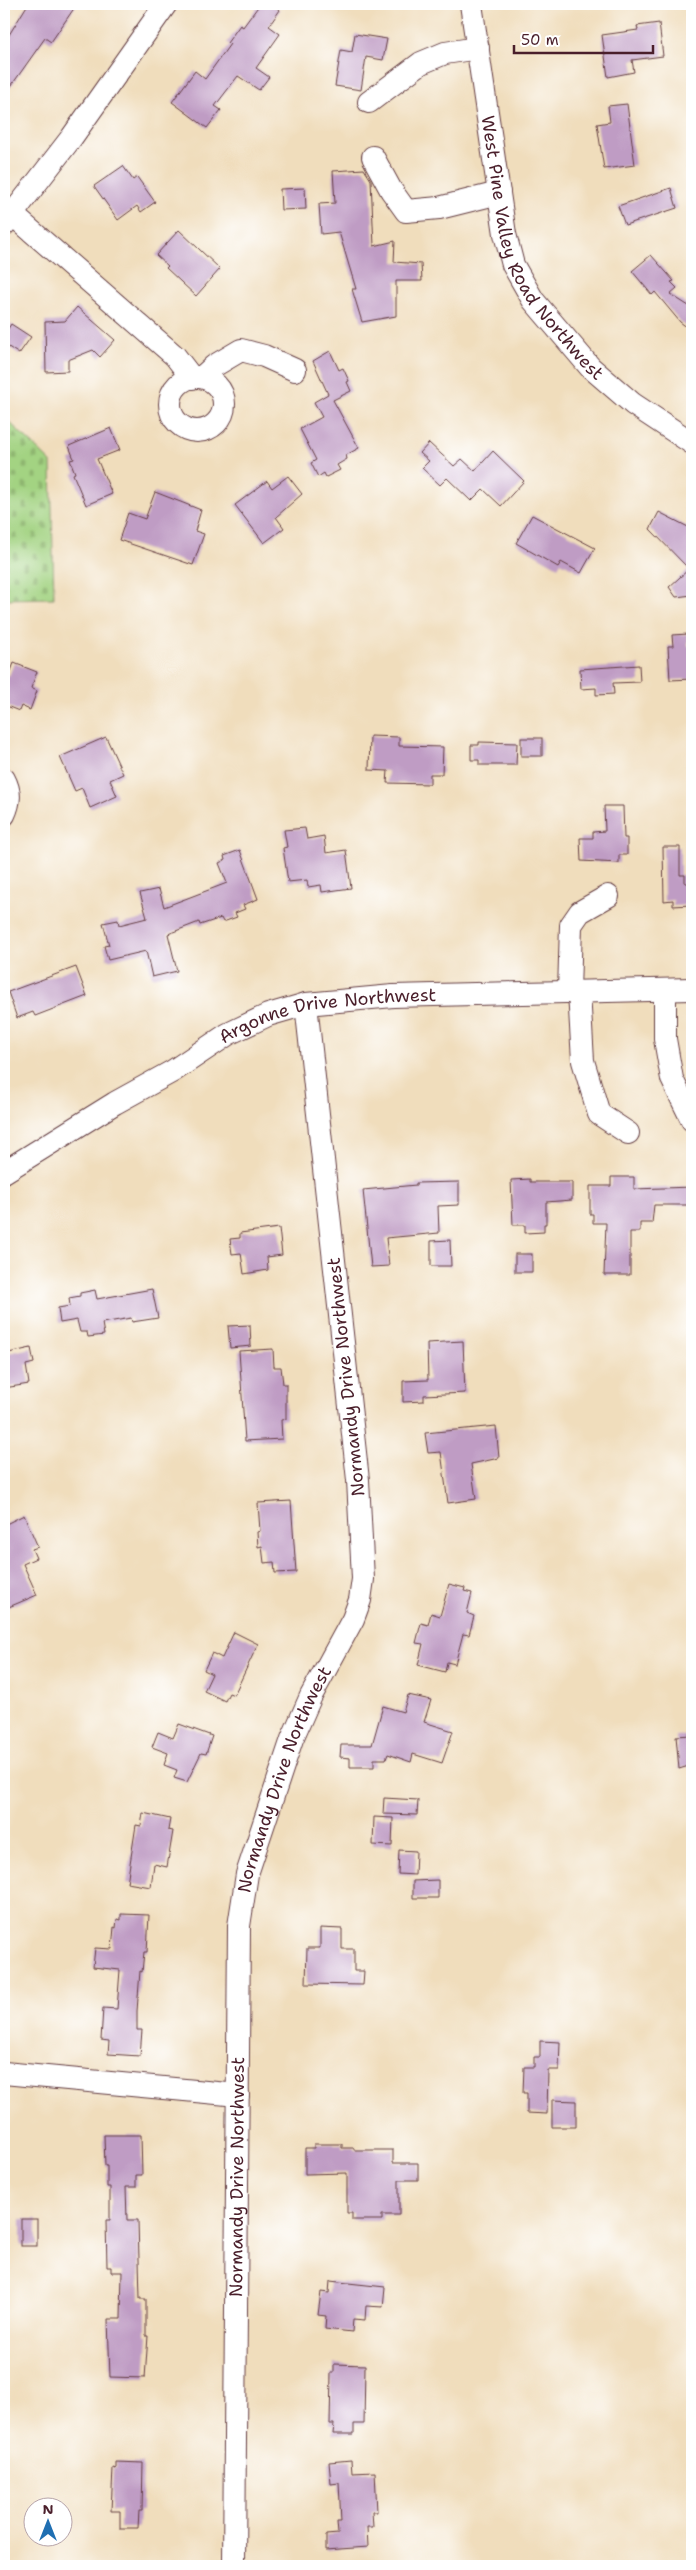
<svg xmlns="http://www.w3.org/2000/svg" width="696" height="2570" viewBox="0 0 696 2570" font-family="'Shantell Sans',sans-serif">
<defs>
<pattern id="cemetery-stones" width="16" height="16" patternUnits="userSpaceOnUse" patternTransform="scale(1.25)"><rect width="16" height="16" fill="#a3d382"/><path d="M2 7V4a2 2 0 0 1 4 0v3zM10 15v-3a2 2 0 0 1 4 0v3z" fill="#8eb570"/></pattern>
</defs>
<rect width="100%" height="100%" fill="#fff"/>
<filter id="ink" filterUnits="userSpaceOnUse"><feTurbulence type="fractalNoise" baseFrequency=".02" numOctaves="2"/><feDisplacementMap in="SourceGraphic" scale="10" xChannelSelector="R" yChannelSelector="G"/><feConvolveMatrix kernelMatrix="1 2 1 2 8 2 1 2 1" color-interpolation-filters="sRGB"/></filter>
<filter id="wash" filterUnits="userSpaceOnUse"><feTurbulence type="fractalNoise" baseFrequency=".0096" numOctaves="4" result="noise"/><feDisplacementMap in="SourceGraphic" scale="20" xChannelSelector="R" yChannelSelector="G"/><feGaussianBlur stdDeviation="1.12" result="paint"/><feColorMatrix in="noise" values="0 0 0 0 0 0 0 0 0 0 0 0 0 0 0 0 0 1.4 0 .05"/><feComposite in="paint" operator="in"/></filter>
<g filter="url(#wash)">
<rect width="100%" height="100%" fill="#f0ddbc"/>
<polygon fill="url(#cemetery-stones)" stroke="#767956" points="4,417 51,462 54,598 4,599"/>
<g id="blocks">
<g fill="#bf9cc4">
<polygon points="28,4 77,4 51,42 45,38 4,96 4,43"/>
<polygon points="260,4 271,4 280,10 269,26 280,34 256,68 269,77 259,90 238,76 215,106 221,110 207,128 172,102 195,71 205,79 230,44 227,43 240,25 243,27"/>
<polygon points="659,23 663,56 632,60 634,72 608,77 602,35 638,30 637,26"/>
<polygon points="355,34 387,39 383,60 366,57 361,90 335,86 341,50 352,52"/>
<polygon points="627,104 635,165 604,169 597,124 610,122 608,106"/>
<polygon points="123,166 133,180 137,177 155,202 141,212 137,206 118,220 94,186"/>
<polygon points="364,169 371,180 374,246 395,241 394,262 421,264 422,281 396,281 396,316 362,322 352,289 356,289 339,232 321,234 319,204 335,203 333,171"/>
<polygon points="305,188 306,209 281,210 280,189"/>
<polygon points="671,188 677,208 625,225 618,206"/>
<polygon points="179,230 220,269 196,296 166,268 168,266 156,255"/>
<polygon points="651,255 674,281 671,282 677,288 670,294 692,308 692,331 680,322 655,292 652,295 632,271"/>
<polygon points="77,307 115,340 100,357 93,350 68,360 68,371 46,372 45,322 65,321"/>
<polygon points="11,324 31,337 19,354 4,344 4,335"/>
<polygon points="330,351 339,370 343,368 349,381 347,382 351,391 333,400 359,448 346,455 347,459 337,465 340,470 326,477 324,473 318,477 311,463 316,460 300,429 322,417 314,402 328,394 313,361"/>
<polygon points="111,428 120,450 97,459 112,494 86,505 73,474 75,473 70,460 74,459 69,446"/>
<polygon points="429,443 454,466 462,459 475,471 493,451 524,481 501,506 483,489 471,501 447,478 440,485 422,468 429,461 420,453"/>
<polygon points="288,476 302,494 276,517 284,528 264,543 235,505 267,481 272,488"/>
<polygon points="155,492 201,510 195,531 204,534 193,565 119,540 128,513 145,519"/>
<polygon points="659,512 692,529 692,595 676,597 669,587 689,569 650,529"/>
<polygon points="532,515 595,548 581,573 561,562 558,567 516,543"/>
<polygon points="688,634 688,646 691,646 692,679 670,680 668,646 673,646 672,635"/>
<polygon points="14,663 37,672 31,688 37,691 30,710 21,706 19,711 4,705 4,674 9,676"/>
<polygon points="639,665 640,682 613,683 614,694 596,695 596,688 581,689 580,669"/>
<polygon points="370,736 399,737 399,746 443,747 442,774 430,774 430,784 387,783 388,771 369,770"/>
<polygon points="106,737 123,774 110,780 117,796 90,808 82,788 75,791 60,757"/>
<rect x="521" y="738" width="21" height="18"/>
<polygon points="479,742 517,743 516,765 479,765 479,760 471,760 471,745 479,745"/>
<polygon points="604,806 623,806 624,838 627,838 627,855 619,855 619,863 581,861 580,838 593,838 593,832 605,831"/>
<polygon points="305,828 307,839 324,836 326,853 346,850 351,888 322,892 321,885 308,887 307,880 288,882 283,848 287,847 284,830"/>
<polygon points="663,847 680,847 680,875 685,875 685,883 692,883 691,905 673,906 673,900 664,901"/>
<polygon points="240,850 258,899 243,905 245,909 235,913 237,917 223,922 221,918 200,925 199,922 168,934 177,971 152,977 146,951 108,960 104,946 109,945 103,923 118,920 119,925 147,918 140,893 159,889 164,907 227,883 219,863 225,860 224,856"/>
<polygon points="76,967 87,996 35,1016 33,1012 17,1018 8,992"/>
<polygon points="611,1177 634,1177 634,1189 692,1187 692,1205 654,1205 652,1223 640,1223 640,1232 630,1232 630,1275 604,1275 606,1223 593,1223 593,1214 590,1214 590,1186 611,1186"/>
<polygon points="530,1179 530,1182 572,1182 572,1200 546,1202 546,1224 544,1224 544,1232 525,1233 525,1225 513,1225 511,1180"/>
<polygon points="459,1182 459,1205 438,1206 439,1233 386,1238 389,1266 371,1267 363,1190 416,1185 416,1183"/>
<polygon points="279,1228 282,1255 267,1257 268,1270 244,1274 241,1253 232,1254 230,1239 240,1238 240,1233"/>
<polygon points="450,1240 451,1266 431,1266 431,1241"/>
<rect x="515" y="1254" width="17" height="18"/>
<polygon points="152,1289 158,1318 132,1322 131,1318 102,1323 104,1335 88,1337 87,1332 80,1332 77,1320 60,1323 58,1308 70,1306 69,1298 80,1296 80,1293 95,1290 97,1299"/>
<polygon points="250,1325 251,1346 230,1348 228,1326"/>
<polygon points="463,1341 465,1393 424,1395 424,1401 403,1402 403,1381 428,1380 427,1343"/>
<polygon points="31,1348 34,1363 26,1365 29,1384 4,1388 4,1354"/>
<polygon points="273,1349 274,1367 281,1367 283,1384 286,1384 286,1419 281,1420 282,1439 245,1441 239,1351"/>
<polygon points="496,1426 499,1458 471,1464 476,1499 448,1503 441,1452 428,1453 425,1433"/>
<polygon points="291,1501 296,1572 275,1573 274,1562 264,1563 262,1546 258,1547 257,1532 260,1531 258,1503"/>
<polygon points="24,1515 38,1547 32,1549 36,1558 23,1564 37,1595 4,1609 4,1525"/>
<polygon points="449,1584 465,1588 464,1591 472,1593 467,1613 474,1616 469,1635 463,1634 455,1664 447,1662 445,1672 418,1665 423,1644 416,1643 421,1623 428,1625 431,1613 440,1616"/>
<polygon points="234,1632 258,1644 234,1695 229,1693 225,1701 204,1691 212,1674 204,1670 212,1653 222,1658"/>
<polygon points="408,1695 431,1700 424,1722 453,1731 442,1763 413,1754 411,1762 388,1754 386,1759 374,1759 374,1767 350,1767 350,1758 340,1757 341,1745 372,1745 383,1706 403,1712"/>
<polygon points="179,1724 212,1736 206,1754 201,1753 187,1782 174,1778 177,1770 164,1765 168,1753 152,1747 158,1732 173,1738"/>
<polygon points="692,1735 692,1765 679,1769 676,1736"/>
<polygon points="384,1798 418,1800 417,1815 383,1814"/>
<polygon points="143,1813 170,1819 168,1830 173,1831 167,1867 154,1864 151,1887 127,1883 136,1825 141,1826"/>
<polygon points="374,1817 393,1818 392,1846 373,1845"/>
<polygon points="399,1850 416,1851 415,1875 398,1874"/>
<polygon points="438,1880 438,1898 413,1898 413,1881"/>
<polygon points="121,1914 149,1915 147,1952 144,1952 142,1972 140,1971 137,2011 137,2030 142,2030 140,2056 108,2054 109,2041 101,2040 103,2008 117,2009 120,1970 93,1967 95,1948 112,1949 114,1927 116,1928 117,1919 121,1920"/>
<polygon points="320,1928 342,1929 342,1949 354,1949 354,1971 364,1971 363,1985 306,1984 307,1948 320,1948"/>
<polygon points="540,2041 560,2042 559,2070 548,2070 547,2114 527,2113 527,2093 523,2093 524,2067 534,2067 534,2057 540,2057"/>
<polygon points="552,2100 576,2101 576,2127 552,2127"/>
<polygon points="104,2135 141,2135 142,2175 136,2175 136,2187 126,2187 127,2220 138,2220 140,2299 146,2299 146,2336 148,2336 145,2378 110,2377 108,2319 121,2319 122,2272 111,2272 111,2267 107,2267 106,2220 110,2220 110,2187 107,2187 107,2166 105,2166"/>
<polygon points="314,2144 342,2144 342,2148 354,2148 354,2150 393,2150 393,2163 418,2163 418,2180 399,2180 399,2215 382,2215 382,2220 352,2220 352,2213 347,2213 347,2173 305,2174 305,2148 314,2148"/>
<rect x="21" y="2219" width="16" height="27"/>
<polygon points="330,2281 385,2287 383,2307 366,2306 365,2320 353,2319 352,2332 325,2329 326,2316 318,2315 321,2292 329,2293"/>
<polygon points="334,2364 365,2365 364,2424 354,2424 354,2434 333,2434 334,2424 330,2424 331,2373 334,2373"/>
<polygon points="351,2460 352,2473 375,2472 377,2512 372,2512 373,2527 367,2527 368,2547 326,2550 326,2535 338,2534 337,2522 341,2522 339,2483 331,2484 329,2462"/>
<polygon points="116,2462 143,2463 142,2511 139,2511 138,2528 120,2528 120,2511 111,2511 113,2468 116,2469"/>
</g>
</g>
</g>
<g filter="url(#ink)">
<use href="#blocks" fill-opacity="0" stroke="#633c41" stroke-width="1"/>
<g fill="none" stroke-linecap="round" stroke-linejoin="round">
<g stroke="#633c41" stroke-width="24">
<g id="minor">
<path id="s1" d="M471 4 505 234 513 265 533 300 590 367 633 404 692 443"/>
<polyline points="369,102 421,63 445,53 478,48"/>
<polyline points="373,157 391,190 406,211 439,208 499,193"/>
<polyline points="13,215 175,356 192,378"/>
<polyline points="4,225 72,137 166,4"/>
<polyline points="202,377 214,366 241,350 264,356 295,370"/>
<circle cx="197" cy="404" r="27"/>
<path d="M4 779C11 792 10 802 4 815"/>
<polyline points="665,990 665,1039 672,1079 692,1120"/>
<polyline points="569,992 571,925 580,912 608,896"/>
<polyline points="579,992 583,1061 599,1114 628,1133"/>
<path id="s2" d="M4 1172 115 1103 173 1071 228 1034 268 1015 306 1004 393 996 692 989"/>
<polyline points="4,2073 238,2095"/>
<path id="s3" d="M234 2566 239 1926 247 1874 292 1739 311 1696 353 1619 360 1600 363 1579 358 1480 306 1004"/>
</g>
</g>
<use href="#minor" stroke="#fff" stroke-width="22"/>
</g>
</g>
<g text-anchor="middle" stroke-width="4" stroke-linejoin="round" paint-order="stroke">
<g font-size="18" fill="#4a1f2b" stroke="#fff">
<text dy="6" stroke="none"><textPath href="#s1" startOffset="260">West Pine Valley Road Northwest</textPath></text>
<text dy="6" stroke="none"><textPath href="#s2" startOffset="366">Argonne Drive Northwest</textPath></text>
<text transform="translate(346 1377) rotate(-96)" y="6">Normandy Drive Northwest</text>
<text dy="6" stroke="none"><textPath href="#s3" startOffset="794">Normandy Drive Northwest</textPath></text>
<text dy="6" stroke="none"><textPath href="#s3" startOffset="389">Normandy Drive Northwest</textPath></text>
</g>
</g>
<rect width="696" height="2570" fill="none" stroke="#fff" stroke-width="20"/>
<g transform="translate(48 2522)"><circle r="24" fill="#ffffff" stroke="#b7a5aa"/>
<path d="M0-4L9 19L0 12L-9 19Z" fill="#1f6fb2"/>
<text y="-8" font-size="14" font-weight="bold" text-anchor="middle" fill="#4a1f2b">N</text>
</g>
<path d="M514 45v8h139v-8" fill="none" stroke="#4a1f2b" stroke-width="2.5"/>
<text x="521" y="45" font-size="15" fill="#4a1f2b" stroke="#ffffff" stroke-width="4" paint-order="stroke">50 m</text>
</svg>
